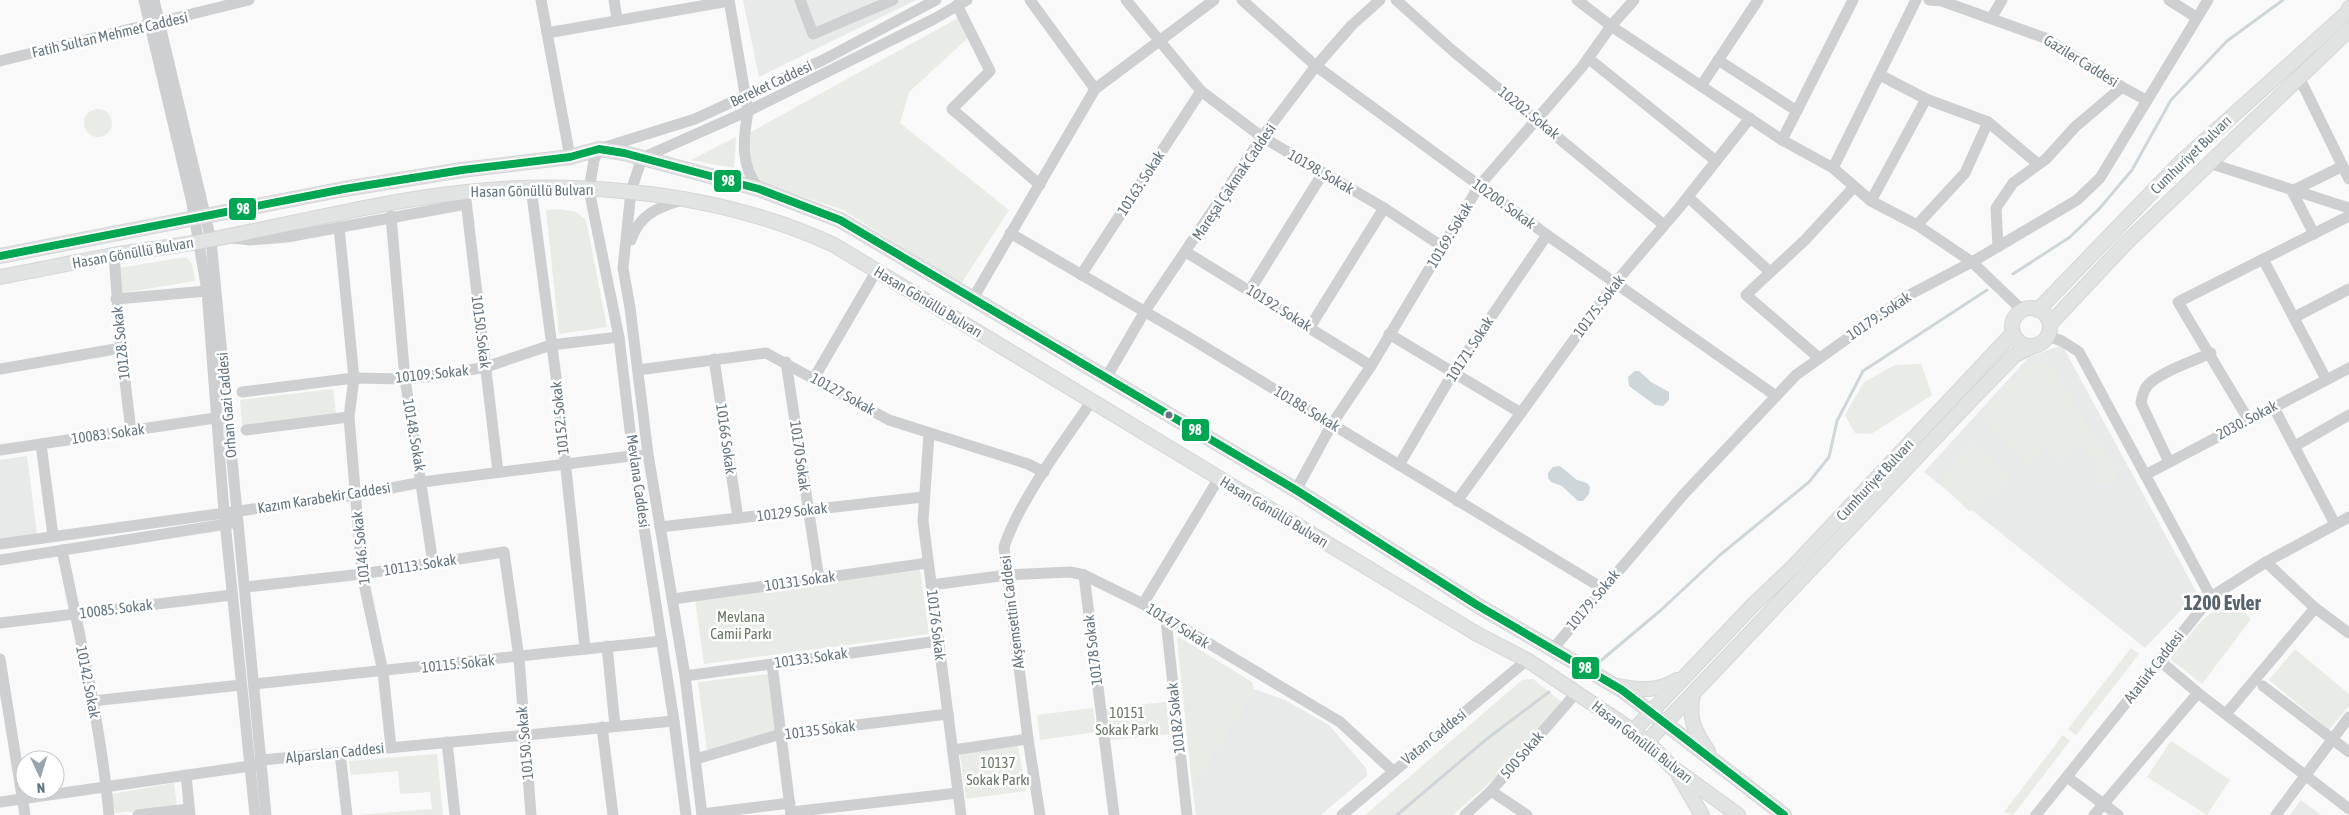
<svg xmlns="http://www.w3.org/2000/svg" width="2349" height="815" viewBox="0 0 2349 815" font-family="'Asap Condensed',sans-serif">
<rect width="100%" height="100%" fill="#f9f9f9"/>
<g fill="#e8e9e9">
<polygon points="743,0 916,0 759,77"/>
<polygon points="2062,345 2197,593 2145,648 1924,472 2029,357"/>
<polygon points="27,456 37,534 0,539 0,460"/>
<polygon points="1254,689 1285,700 1329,725 1366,768 1367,776 1321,815 1196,815 1192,785"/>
<polygon points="2301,800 2321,815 2290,815"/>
</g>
<g fill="#e8ebe6">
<polygon points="960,17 969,37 909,92 900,123 1009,210 961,284 843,210 748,178 749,133"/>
<circle cx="98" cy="123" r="14"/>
<polygon points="736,137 734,168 691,160"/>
<polygon points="560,209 576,212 586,220 607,327 559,334 546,210"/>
<polygon points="186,257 192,264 195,281 122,293 118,268"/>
<polygon points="2030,362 2039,362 2052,369 2118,474 2112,482 2095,482 2095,458 2078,445 2070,450 2063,464 2046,446 2028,465 1980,416"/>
<polygon points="1921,364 1932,395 1871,434 1855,433 1845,415 1864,382 1895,365"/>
<polygon points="333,389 336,414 242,425 240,400"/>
<polygon points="1975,442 2010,478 1990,497 1955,462"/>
<polygon points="1954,467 1985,497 1970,512 1939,482"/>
<polygon points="920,570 929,634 704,664 695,599"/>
<polygon points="2231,598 2251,619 2202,684 2170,659 2202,620"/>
<polygon points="1179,637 1252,682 1254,689 1192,785 1177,638"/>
<polygon points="2131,648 2139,654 2076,735 2068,729"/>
<polygon points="2295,649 2349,694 2349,706 2329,730 2269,680"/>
<polygon points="768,674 775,730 707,750 698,682"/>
<polygon points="1533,679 1563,703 1517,759 1453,815 1365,815 1522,680"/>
<polygon points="1166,702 1170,734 1110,740 1106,708"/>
<polygon points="1093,708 1096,732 1040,740 1037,715"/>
<polygon points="2063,735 2070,741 2013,815 2004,812"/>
<polygon points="2171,741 2230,780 2207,815 2147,777"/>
<polygon points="1018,746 1026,791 966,799 960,754"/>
<polygon points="437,754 443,815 358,815 432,809 430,792 400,794 398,771 351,775 349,761"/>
<polygon points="174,783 177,807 115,813 112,794"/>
</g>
<g fill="#ced6d9">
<polygon points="1635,371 1639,371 1651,382 1669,392 1669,400 1663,406 1655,405 1629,386 1628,377"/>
<polygon points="1560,466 1577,480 1587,483 1590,487 1589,494 1583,501 1578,501 1562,486 1551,482 1548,478 1548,473 1553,467"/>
</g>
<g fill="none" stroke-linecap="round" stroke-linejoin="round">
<g stroke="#ced6d9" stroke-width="3">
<polyline points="2013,274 2070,237 2099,209 2132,170 2171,100 2227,41 2283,0"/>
<polyline points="1598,663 1661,610 1720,555 1809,482 1829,457 1837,421 1863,371 1987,290"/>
<polyline points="1397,815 1488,738 1549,692"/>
</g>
<g stroke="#d5d6d7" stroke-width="16">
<g id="major">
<polyline points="0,256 344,189 462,170 570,157 599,149 624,153 759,189 840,220 1296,490 1477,605 1622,690 1784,815"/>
<path d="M0 277C38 270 75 262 113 255 147 249 181 246 214 239 298 223 381 201 466 192 585 179 725 194 834 245L1477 634 1527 660 1620 722 1647 742 1672 767 1738 815"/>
<circle cx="2031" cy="327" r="19"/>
<polyline points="2038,310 2181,162 2347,13 2349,8"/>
<polyline points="2050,324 2127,242 2349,30"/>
<path d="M1618 686C1639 690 1659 692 1677 680"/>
<path d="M1693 694C1688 718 1694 731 1708 751"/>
<polyline points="1633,731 1752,606 1794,566 2013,333"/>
<polyline points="1647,742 1970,401 2015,355 2033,346"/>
<polyline points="1679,776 1702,815"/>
</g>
</g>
<g stroke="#cecfd0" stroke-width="11">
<polyline points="144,0 192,203 207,291 224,512 255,815"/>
<polyline points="154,0 211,240 266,815"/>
<polyline points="541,0 570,157"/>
<polyline points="614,0 617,19"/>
<path d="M729 0 748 111C743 140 740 165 759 189"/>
<polyline points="800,0 813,34 893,0"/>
<polyline points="1030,0 1095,89"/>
<polyline points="1126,0 1201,91 1262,137 1384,208 1443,247"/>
<polyline points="1242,0 1316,66 1547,235 1776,396"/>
<polyline points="1396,0 1453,51 1664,225"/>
<polyline points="1577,0 1611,26 1782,140 1833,168 1871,201 1917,225 1972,262 2022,310"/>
<polyline points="1929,0 1942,1 2045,38 2122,87 2146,100"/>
<polyline points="2169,0 2196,17"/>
<polyline points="957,5 990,71 952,109 1040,185"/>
<polyline points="1992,17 2002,0"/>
<polyline points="547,33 729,1"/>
<polyline points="1588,58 1716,161"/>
<polyline points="1718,60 1797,111"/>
<polyline points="0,61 249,0"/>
<polyline points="1880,75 1926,99 1988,122 2038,164"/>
<polyline points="2299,77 2349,179"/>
<polyline points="1701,86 1758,0"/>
<polyline points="1782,140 1853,0"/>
<polyline points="2209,163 2349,208"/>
<polyline points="1833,168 1916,0"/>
<polyline points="531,188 557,384 585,648"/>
<polyline points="465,192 498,472"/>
<polyline points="1688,197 1770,272"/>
<polyline points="1871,201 1926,99"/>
<polyline points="391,216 405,379 433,563"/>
<polyline points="1917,225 1965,173 1988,122"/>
<polyline points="339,227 354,378 349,417 362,574 383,672 391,747"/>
<polyline points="1010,233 1185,335 1602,588"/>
<polyline points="2314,234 2292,191 2343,166"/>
<polyline points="233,238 250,240 287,237 466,204"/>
<path d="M631 240C639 215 658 207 682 200"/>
<polyline points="1998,247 1996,208 2013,183 2046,159 2075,127 2122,87"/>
<polyline points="1186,252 1371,366"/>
<polyline points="114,255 121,348 131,431"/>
<polyline points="2263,259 2326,379"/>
<polyline points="1081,275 1201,91"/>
<polyline points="1250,290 1323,173"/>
<polyline points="116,299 207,291"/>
<polyline points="972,300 1095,89 1214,0"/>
<polyline points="2295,317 2349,289"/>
<polyline points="1310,327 1384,208"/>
<polyline points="1389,334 1521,413"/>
<polyline points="2048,336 2062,341 2079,352 2211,597"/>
<polyline points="1819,358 1746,295 1805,240 1854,187"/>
<polyline points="714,359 738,518"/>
<polyline points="786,362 819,579"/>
<polyline points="0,369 121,348"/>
<polyline points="638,370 766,353 889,420 1028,464 1044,472"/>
<polyline points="814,378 877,270"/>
<polyline points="1106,378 1145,311 1262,137 1316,66 1352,25 1380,0"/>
<polyline points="242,392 354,378 405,379 447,374 486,367 551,345 619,337"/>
<polyline points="2273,406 2335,524"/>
<polyline points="2248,419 2178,302 2349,216"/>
<polyline points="246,430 349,417"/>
<polyline points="929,434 923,521 961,815"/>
<polyline points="41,444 53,536"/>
<polyline points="2295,446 2349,415"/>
<polyline points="0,450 215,418"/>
<path d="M2169 462 2141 403C2142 397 2143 390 2148 385 2160 372 2194 361 2211 353"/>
<polyline points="1399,465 1453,373 1547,235"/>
<polyline points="2145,475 2349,368"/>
<polyline points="1296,490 1332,424 1371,366 1479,186 1582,67 1611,26 1634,0"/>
<polyline points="1457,501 1615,283 1679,208 1750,118"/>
<polyline points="660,527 923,497"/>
<polyline points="0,544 355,495 422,482 639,455"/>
<path d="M62 550C80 638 101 726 109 815"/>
<polyline points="0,560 233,523"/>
<polyline points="2266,562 2315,608 2349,633"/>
<polyline points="1084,575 1114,815"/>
<polyline points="931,585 1007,575 1070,572 1084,575 1143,604 1340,722 1393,771"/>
<polyline points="246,587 362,574 504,552 519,658 531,815"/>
<polyline points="673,599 928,563"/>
<polyline points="1143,604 1219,478"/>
<polyline points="1166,620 1187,815"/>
<polyline points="0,623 232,595"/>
<polyline points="607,646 615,726"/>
<polyline points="1552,650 1683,495 1796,375 1907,296 1972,262 2077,200 2100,178 2208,0"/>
<polyline points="0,659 25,815"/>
<polyline points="2159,660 2198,693 2349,809"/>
<polyline points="772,664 791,815"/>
<polyline points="685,676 938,641"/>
<polyline points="254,684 662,641"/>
<polyline points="2263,686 2349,752"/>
<polyline points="92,701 241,685"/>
<polyline points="2226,714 2315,608"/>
<polyline points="602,727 613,815"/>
<polyline points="447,742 455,815"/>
<polyline points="953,750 1028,739"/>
<polyline points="340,753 347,815"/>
<polyline points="696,759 781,734 948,714"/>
<polyline points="186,775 190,815"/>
<polyline points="2067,777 2118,815"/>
<polyline points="1491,791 1527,815"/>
<polyline points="0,802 250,766 262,760 674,721"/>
<polyline points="791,812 958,793"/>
<polyline points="702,814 790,803"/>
<polyline points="138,815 189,809"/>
<polyline points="686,815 674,721 633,456 619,337 589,190 594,160 599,149 695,119 823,60 936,0"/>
<polyline points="702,815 685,676 648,454 630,308 623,268 631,191 642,158 748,111 934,19 967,0"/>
<path d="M1040 815 1028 739 1004 547C1019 501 1063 443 1091 402"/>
<polyline points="1342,815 1527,660"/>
<polyline points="1465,815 1491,791 1577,692"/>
<polyline points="2036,815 2211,597 2266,562 2349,517"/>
<polyline points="2094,815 2198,693"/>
<polyline points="2276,815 2349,717"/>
</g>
<use href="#major" stroke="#e1e2e2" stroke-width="14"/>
<g stroke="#fff" stroke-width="11">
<polyline id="bus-1" points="0,256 344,189 462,170 570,157 599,149 624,153 759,189 840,220 1296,490 1477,605 1622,690 1784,815"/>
</g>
<use href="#bus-1" stroke="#00a651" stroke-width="8"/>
</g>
<circle fill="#657683" stroke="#fff" stroke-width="2" cx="1169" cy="415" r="4.5"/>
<g text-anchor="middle" stroke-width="5" stroke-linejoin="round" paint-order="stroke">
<g font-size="15" fill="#657683" stroke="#fff">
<text transform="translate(110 35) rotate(-13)" y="5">Fatih Sultan Mehmet Caddesi</text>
<text transform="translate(2081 61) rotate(32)" y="5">Gaziler Caddesi</text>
<text transform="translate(771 84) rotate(-25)" y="5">Bereket Caddesi</text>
<text transform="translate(1529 113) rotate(39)" y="5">10202. Sokak</text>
<text transform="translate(2191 155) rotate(-44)" y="5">Cumhuriyet Bulvarı</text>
<text transform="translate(1321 172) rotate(30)" y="5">10198. Sokak</text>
<text transform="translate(1234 182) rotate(-56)" y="5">Mareşal Çakmak Caddesi</text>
<text transform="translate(1141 183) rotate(-57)" y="5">10163. Sokak</text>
<text transform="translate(532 191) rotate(-1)" y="5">Hasan Gönüllü Bulvarı</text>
<text transform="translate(1504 204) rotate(36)" y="5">10200. Sokak</text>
<text transform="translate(1450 235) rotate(-59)" y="5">10169. Sokak</text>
<text transform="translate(133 253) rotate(-10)" y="5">Hasan Gönüllü Bulvarı</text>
<text transform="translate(928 302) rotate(31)" y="5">Hasan Gönüllü Bulvarı</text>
<text transform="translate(1599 306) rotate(-53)" y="5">10175. Sokak</text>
<text transform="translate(1279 308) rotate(32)" y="5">10192. Sokak</text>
<text transform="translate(1879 316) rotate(-34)" y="5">10179. Sokak</text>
<text transform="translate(481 332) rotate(83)" y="5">10150. Sokak</text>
<text transform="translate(121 343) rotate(-96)" y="5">10128. Sokak</text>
<text transform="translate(1470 349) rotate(-57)" y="5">10171. Sokak</text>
<text transform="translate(432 374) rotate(-6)" y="5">10109. Sokak</text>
<text transform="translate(843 394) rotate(29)" y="5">10127 Sokak</text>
<text transform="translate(227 405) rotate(-95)" y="5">Orhan Gazi Caddesi</text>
<text transform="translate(1307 409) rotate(31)" y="5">10188. Sokak</text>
<text transform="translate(560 418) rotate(-96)" y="5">10152. Sokak</text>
<text transform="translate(2247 420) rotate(-28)" y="5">2030. Sokak</text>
<text transform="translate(108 434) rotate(-8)" y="5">10083. Sokak</text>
<text transform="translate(414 435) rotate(80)" y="5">10148. Sokak</text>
<text transform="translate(726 439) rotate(82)" y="5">10166 Sokak</text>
<text transform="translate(800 456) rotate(82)" y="5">10170 Sokak</text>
<text transform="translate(1875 480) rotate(-47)" y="5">Cumhuriyet Bulvarı</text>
<text transform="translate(638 481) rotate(82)" y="5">Mevlana Caddesi</text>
<text transform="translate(324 498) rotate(-9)" y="5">Kazım Karabekir Caddesi</text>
<text transform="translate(792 512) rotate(-7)" y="5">10129 Sokak</text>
<text transform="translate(1274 512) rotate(31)" y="5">Hasan Gönüllü Bulvarı</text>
<text transform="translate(361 548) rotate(-96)" y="5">10146. Sokak</text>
<text transform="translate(420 565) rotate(-9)" y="5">10113. Sokak</text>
<text transform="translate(800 581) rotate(-8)" y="5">10131 Sokak</text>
<text transform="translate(1593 600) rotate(-50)" y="5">10179. Sokak</text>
<text transform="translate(116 609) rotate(-7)" y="5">10085. Sokak</text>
<text transform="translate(1012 612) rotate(-97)" y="5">Akşemsettin Caddesi</text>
<text transform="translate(936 625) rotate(83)" y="5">10176 Sokak</text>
<text transform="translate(1178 626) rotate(32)" y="5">10147 Sokak</text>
<text transform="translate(1093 650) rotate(-97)" y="5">10178 Sokak</text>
<text transform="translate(811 658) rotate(-8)" y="5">10133. Sokak</text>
<text transform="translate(458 664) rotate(-6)" y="5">10115. Sokak</text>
<text transform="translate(2154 667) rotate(-52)" y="5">Atatürk Caddesi</text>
<text transform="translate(88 682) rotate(79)" y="5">10142. Sokak</text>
<text transform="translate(1176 718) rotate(-96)" y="5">10182 Sokak</text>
<text transform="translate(820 730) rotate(-7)" y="5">10135 Sokak</text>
<text transform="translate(1434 737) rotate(-39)" y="5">Vatan Caddesi</text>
<text transform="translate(1642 742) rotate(38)" y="5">Hasan Gönüllü Bulvarı</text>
<text transform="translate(525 743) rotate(-95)" y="5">10150. Sokak</text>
<text transform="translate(335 753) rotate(-6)" y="5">Alparslan Caddesi</text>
<text transform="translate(1522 755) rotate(-49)" y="5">500 Sokak</text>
</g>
<g font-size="15" fill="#687a64" stroke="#fff">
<text x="741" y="622">Mevlana<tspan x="741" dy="17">Camii Parkı</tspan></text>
<text x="1127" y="718">10151<tspan x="1127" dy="17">Sokak Parkı</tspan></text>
<text x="998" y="768">10137<tspan x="998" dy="17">Sokak Parkı</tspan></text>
</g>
<g font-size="20" font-weight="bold" fill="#57646e" stroke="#fff">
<text x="2222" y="610">1200 Evler</text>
</g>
</g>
<g stroke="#fff" stroke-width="2">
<rect x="713" y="169" width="29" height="24" rx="5" fill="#00a651"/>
<rect x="228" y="197" width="29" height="24" rx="5" fill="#00a651"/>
<rect x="1181" y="418" width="29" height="24" rx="5" fill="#00a651"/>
<rect x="1571" y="656" width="29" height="24" rx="5" fill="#00a651"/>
</g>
<g font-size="14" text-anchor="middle" font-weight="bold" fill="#fff">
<text x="728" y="186">98</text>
<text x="243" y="214">98</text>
<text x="1195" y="435">98</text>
<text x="1585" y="673">98</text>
</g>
<g transform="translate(40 775) rotate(176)"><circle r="24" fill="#ffffff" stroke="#c1c8cd"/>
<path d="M0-4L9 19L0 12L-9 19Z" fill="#99a4ac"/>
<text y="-8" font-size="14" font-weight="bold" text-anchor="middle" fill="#657683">N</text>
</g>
</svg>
